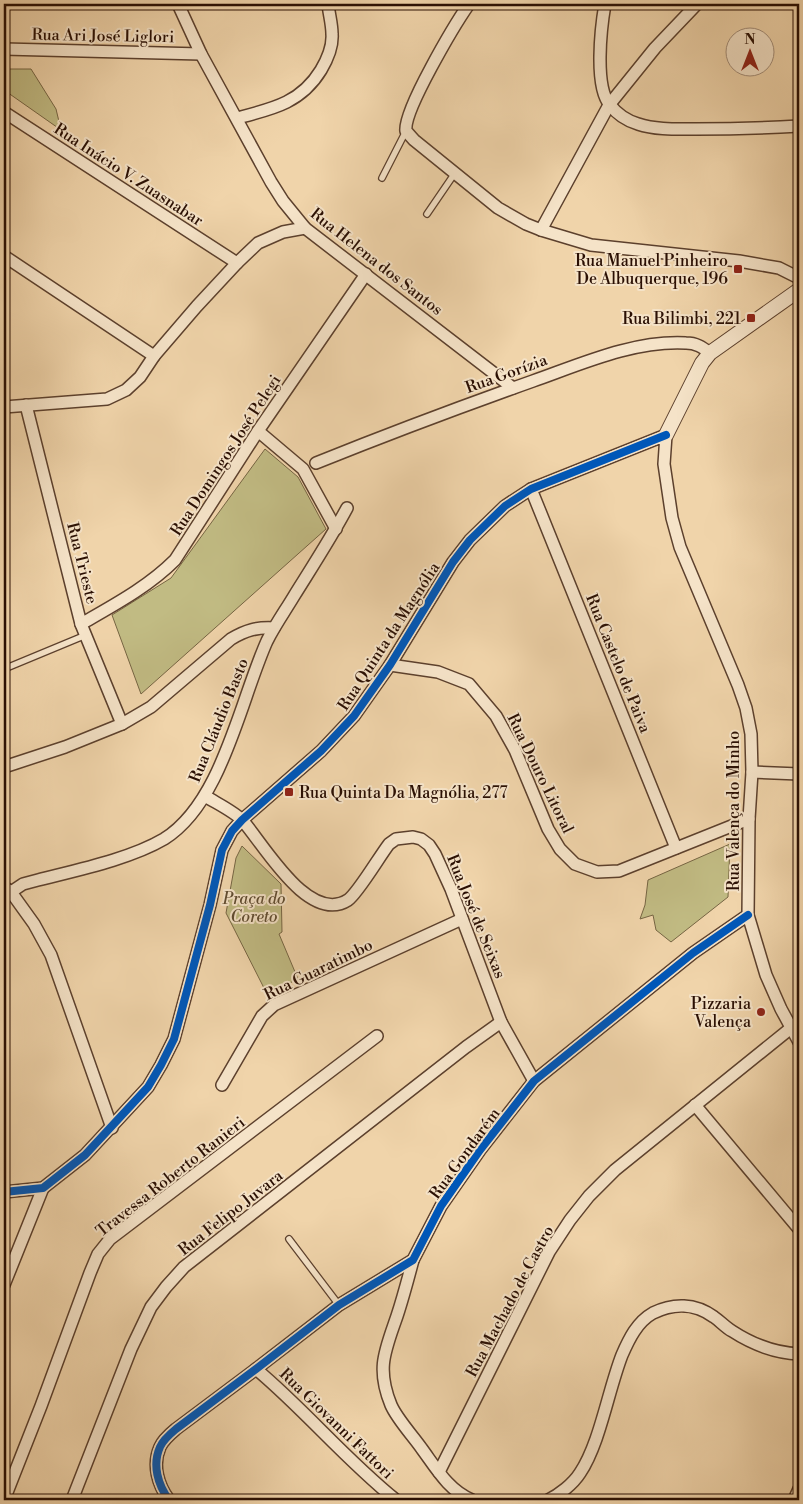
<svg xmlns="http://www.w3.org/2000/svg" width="803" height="1504" viewBox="0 0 803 1504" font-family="'Libre Bodoni',serif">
<rect width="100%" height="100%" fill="#f0d4aa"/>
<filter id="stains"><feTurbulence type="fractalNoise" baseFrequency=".004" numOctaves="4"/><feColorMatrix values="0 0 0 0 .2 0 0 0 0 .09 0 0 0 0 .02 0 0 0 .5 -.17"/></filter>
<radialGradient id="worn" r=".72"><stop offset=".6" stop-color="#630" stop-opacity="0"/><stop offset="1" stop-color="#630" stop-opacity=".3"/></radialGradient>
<g fill="#c1bb83" stroke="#766543">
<polygon points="4,69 31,69 56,109 61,130 4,90"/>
<polygon points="265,449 298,477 326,529 141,694 112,615 171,578"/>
<polygon points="730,844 728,897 671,942 656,930 653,915 640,919 645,905 648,880"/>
<polygon points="242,846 281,884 282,932 279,934 298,979 267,994 226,913 236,858"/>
</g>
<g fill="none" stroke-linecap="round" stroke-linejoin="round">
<g stroke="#5c402d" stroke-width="8">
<g id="service">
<polyline points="382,178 406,131"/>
<polyline points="427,214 455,173"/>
<polyline points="4,669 86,635"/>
<polyline points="289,1239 339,1305"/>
</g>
</g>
<g stroke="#5c402d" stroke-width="14">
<g id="minor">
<polyline points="178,4 201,54 271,182 283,201 305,228 513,388"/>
<path d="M469 4C455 24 403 111 406 131L414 140 498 208 526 224 541 230 591 245 739 261 779 268 799 278"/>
<path d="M605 4C601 27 594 87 610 105 617 114 628 121 638 124 656 130 677 129 696 129 730 129 765 128 799 126"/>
<polyline points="4,49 201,54"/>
<polyline points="4,112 237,263"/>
<path d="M237 118C272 109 301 103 321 70 327 60 333 47 332 34 332 24 329 14 328 4"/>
<polyline points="541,230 609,105 655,48 697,4"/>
<polyline points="4,256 154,356"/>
<polyline points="26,405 81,624 122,724"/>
<polyline points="4,407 107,399 126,390 140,377 154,356 197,306 237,263 258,243 283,232 305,228"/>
<polyline points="258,431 303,469 336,529"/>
<path d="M316 463C388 434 460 407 533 381 581 364 634 340 686 343 696 343 702 347 710 353"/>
<polyline points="531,489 676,848"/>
<path d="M81 624C114 605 148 587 175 560L258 431 366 274"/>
<polyline points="390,665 438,672 469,684 496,716 515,750 548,829 560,849 575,864 597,872 619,871 749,819"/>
<path d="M4 767 65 747 122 724 151 707 231 639C246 630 257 627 274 628"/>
<polyline points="752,772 799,774"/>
<path d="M205 796C216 803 235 812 243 821 264 845 309 925 348 900 358 893 379 857 389 844L396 839 413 837 421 839 429 845 435 854 451 889 501 1022 534 1081"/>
<path d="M4 887 11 892 23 884 38 880C77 870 130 859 164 839 222 803 240 701 267 641 275 625 285 611 294 596 312 567 331 538 347 508"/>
<polyline points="11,892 34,924 51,955 112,1128"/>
<polyline points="222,1085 262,1016 274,1005 462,919"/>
<polyline points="695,1105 799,1229"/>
<polyline points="4,1192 43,1188 85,1155 148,1087 161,1065 174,1039 210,905 222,850 232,831 242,820 321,751 354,716 390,665 453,562 470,540 505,506 531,489 666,435 664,464 672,518 680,547 738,685 746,708 751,734 752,772 749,819 748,915 766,975 781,1009 799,1042"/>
<path d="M413 1260C408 1279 403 1298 397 1316 385 1351 376 1368 391 1405 397 1419 413 1436 422 1449 436 1468 449 1491 472 1500"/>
<polyline points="4,1285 43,1188"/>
<path d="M256 1369C305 1410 346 1460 396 1500"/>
<polyline points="439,1472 549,1252 570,1220 589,1196 615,1170 791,1028"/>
<polyline points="4,1500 41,1406 90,1273 98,1254 110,1239 377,1036"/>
<polyline points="72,1500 131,1349 151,1307 166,1287 184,1267 466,1047 501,1022"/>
<path d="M169 1500C158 1485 152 1465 160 1447 163 1440 170 1434 176 1429L256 1369 339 1305 413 1260 441 1206 480 1150 534 1081 693 953 748 915"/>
<path d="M548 1500C559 1495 573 1484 580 1473 600 1443 608 1391 622 1355 629 1339 637 1322 653 1313 673 1303 695 1303 714 1317 720 1321 725 1327 732 1331 752 1344 775 1353 799 1354"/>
<polyline points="794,1500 799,1489"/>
</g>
</g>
<g stroke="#5c402d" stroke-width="16">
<polyline id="tertiary" points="666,435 702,363 710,353 799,290"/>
</g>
<use href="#service" stroke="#f5e3c8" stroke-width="5.5"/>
<use href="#minor" stroke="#f5e3c8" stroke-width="11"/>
<use href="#tertiary" stroke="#f5e3c8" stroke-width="14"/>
<g stroke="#f5e3c8" stroke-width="11">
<g id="cycleway">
<polyline points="4,1192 43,1188 85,1155 148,1087 161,1065 174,1039 210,905 222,850 232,831 242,820 321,751 354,716 390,665 453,562 470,540 505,506 531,489 666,435"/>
<path d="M169 1500C158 1485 152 1465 160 1447 163 1440 170 1434 176 1429L256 1369 339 1305 413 1260 441 1206 480 1150 534 1081 693 953 748 915"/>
</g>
</g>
<use href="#cycleway" stroke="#0057b8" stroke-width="8"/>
</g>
<g fill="#8f2418" stroke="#f5e3c8" stroke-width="2">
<rect x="733" y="264" width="10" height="10" rx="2.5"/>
<rect x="746" y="313" width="10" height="10" rx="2.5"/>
<rect x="284" y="787" width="10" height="10" rx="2.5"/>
<circle cx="761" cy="1012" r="5"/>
</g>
<g text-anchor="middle" stroke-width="4" stroke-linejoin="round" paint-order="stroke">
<g font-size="16" fill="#2a0f03" stroke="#f5e3c8">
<text transform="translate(103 35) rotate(1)" y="6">Rua Ari José Liglori</text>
<text transform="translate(129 174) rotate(33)" y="6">Rua Inácio V. Zuasnabar</text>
<text transform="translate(377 261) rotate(38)" y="6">Rua Helena dos Santos</text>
<text transform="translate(506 373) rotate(-20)" y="6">Rua Gorízia</text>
<text transform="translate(225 455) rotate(-57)" y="6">Rua Domingos José Pelegi</text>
<text transform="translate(83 563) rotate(76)" y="6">Rua Trieste</text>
<text transform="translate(388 636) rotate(-57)" y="6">Rua Quinta da Magnólia</text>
<text transform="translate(619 663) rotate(68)" y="6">Rua Castelo de Paiva</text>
<text transform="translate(218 720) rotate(-68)" y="6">Rua Cláudio Basto</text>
<text transform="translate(541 773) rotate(64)" y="6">Rua Douro Litoral</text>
<text transform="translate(733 811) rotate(-90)" y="6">Rua Valença do Minho</text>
<text transform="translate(477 916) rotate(68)" y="6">Rua José de Seixas</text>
<text transform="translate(318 969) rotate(-26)" y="6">Rua Guaratimbo</text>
<text transform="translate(464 1153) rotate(-54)" y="6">Rua Gondarém</text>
<text transform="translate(170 1176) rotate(-38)" y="6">Travessa Roberto Ranieri</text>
<text transform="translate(230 1212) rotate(-38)" y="6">Rua Felipo Juvara</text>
<text transform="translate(509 1301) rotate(-62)" y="6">Rua Machado de Castro</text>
<text transform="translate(337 1423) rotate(44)" y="6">Rua Giovanni Fattori</text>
</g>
<g font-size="16" fill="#2a0f03" stroke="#f5e3c8" text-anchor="end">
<text x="728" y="266">Rua Manuel Pinheiro<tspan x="728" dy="18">De Albuquerque, 196</tspan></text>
<text x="741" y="324">Rua Bilimbi, 221</text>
<text x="299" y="798" text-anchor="start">Rua Quinta Da Magnólia, 277</text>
<text x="751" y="1009">Pizzaria<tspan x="751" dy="18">Valença</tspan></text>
</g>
<g font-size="16" font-style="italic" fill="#5f4b30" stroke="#f5e3c8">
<text x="254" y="904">Praça do<tspan x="254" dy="18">Coreto</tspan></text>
</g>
</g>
<rect width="803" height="1504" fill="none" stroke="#f0d4aa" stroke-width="20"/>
<rect x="5" y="5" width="793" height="1494" fill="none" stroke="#2a0f03" stroke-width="2.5"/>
<rect x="10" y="10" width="783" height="1484" fill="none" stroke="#2a0f03"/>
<g transform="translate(750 52)"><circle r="24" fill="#f5e3c8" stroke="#a48e79"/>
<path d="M0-4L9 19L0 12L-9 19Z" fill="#8f2418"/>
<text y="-8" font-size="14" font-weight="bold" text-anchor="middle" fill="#2a0f03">N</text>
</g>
<rect width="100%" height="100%" filter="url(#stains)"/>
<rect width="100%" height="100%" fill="url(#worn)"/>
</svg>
